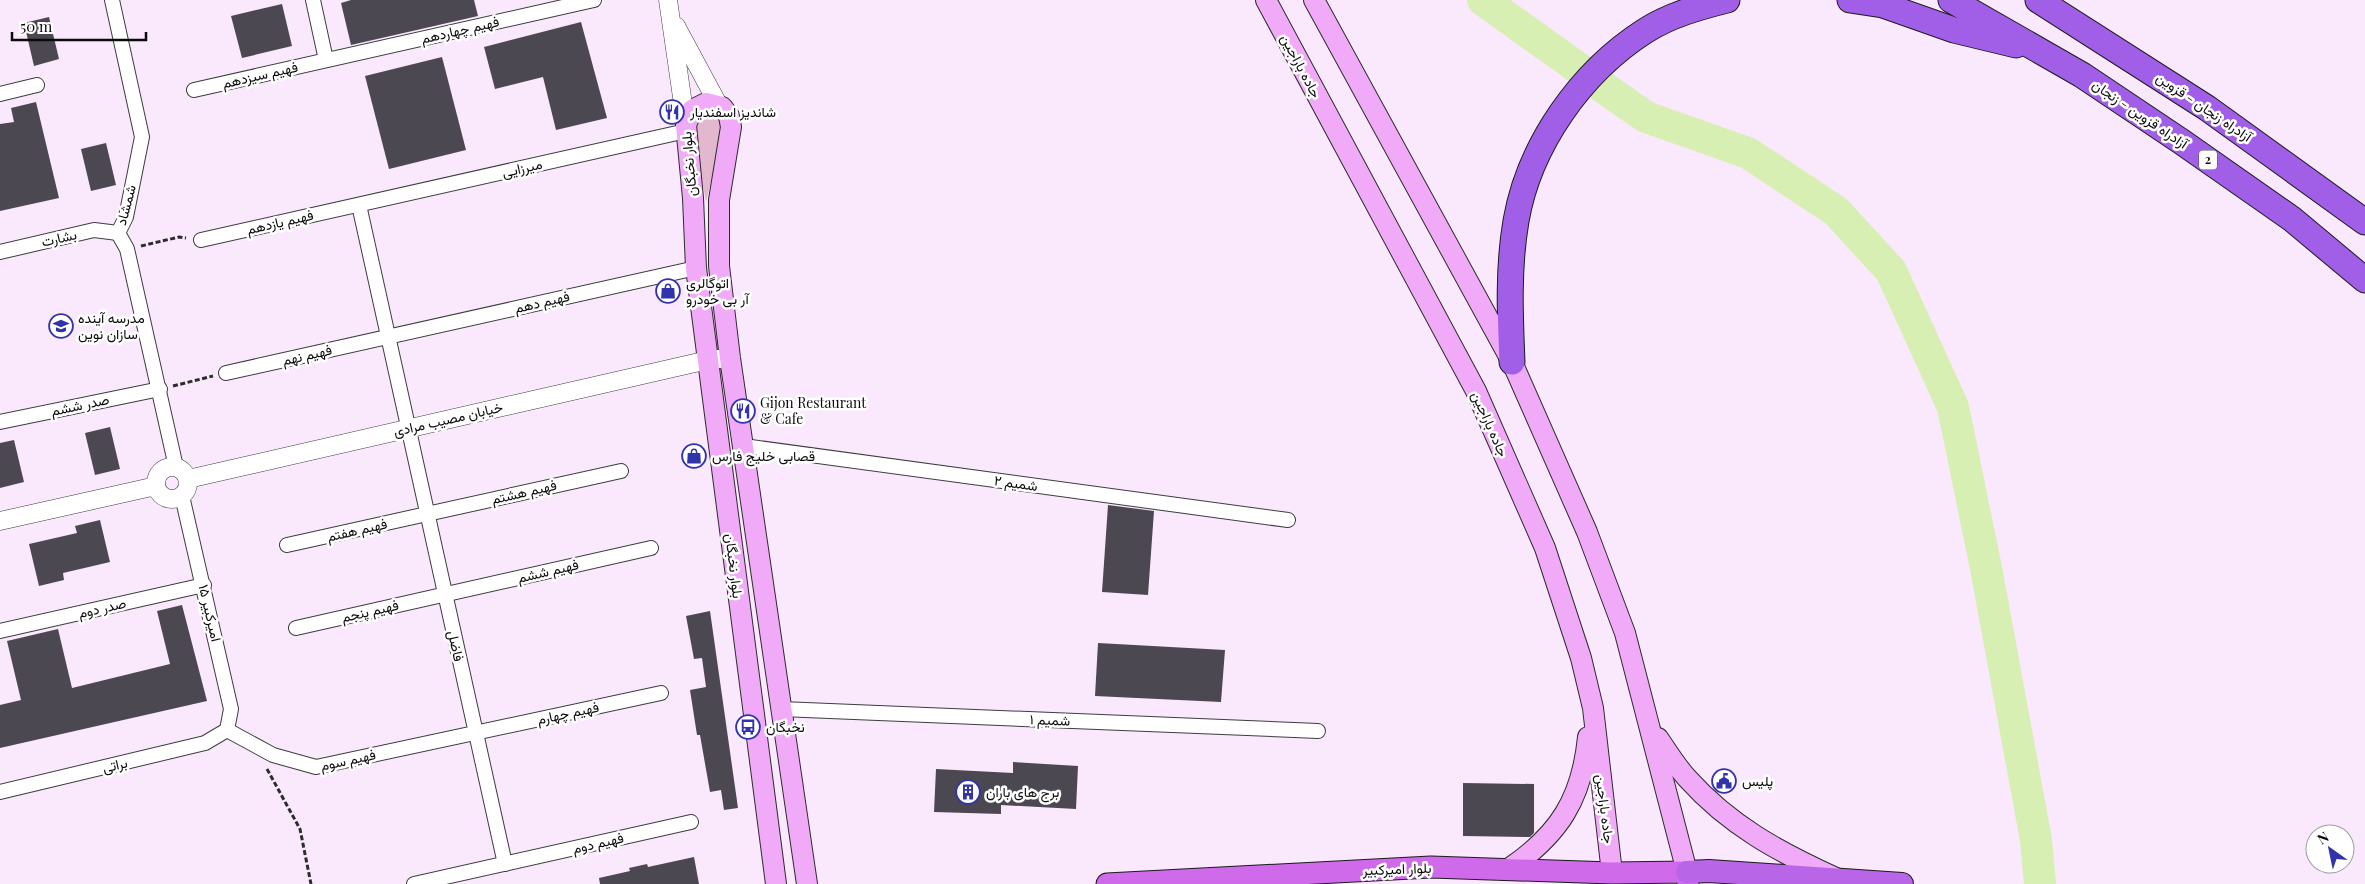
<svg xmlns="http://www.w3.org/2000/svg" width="2365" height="884" viewBox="0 0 2365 884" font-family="'Playfair Display',Vazirmatn,serif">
<rect width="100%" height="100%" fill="#fae9fd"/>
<polygon fill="#e3b7cd" points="706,111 719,115 724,128 706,202 694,139 694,121"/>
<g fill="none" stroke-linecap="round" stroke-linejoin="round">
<g stroke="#d7efb3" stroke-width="32">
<polyline points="1483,0 1581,70"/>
<polyline points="1600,85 1646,117 1748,153 1836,211 1891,271 1953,407 1986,568 2036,840 2040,884"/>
</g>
</g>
<g fill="#4c4851">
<polygon points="351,0 474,0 478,16 351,45 341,3"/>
<polygon points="282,4 292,46 242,58 231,16"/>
<polygon points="49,17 59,59 34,66 24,23"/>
<polygon points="581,22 607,118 556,130 543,77 495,89 484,47"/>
<polygon points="442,57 466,150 389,169 365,76"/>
<polygon points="36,102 59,198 0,211 0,124 14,122 11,108"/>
<polygon points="106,143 116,185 91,191 81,149"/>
<polygon points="110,427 120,469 95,475 85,433"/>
<polygon points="14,440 24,482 0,488 0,443"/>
<polygon points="1108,505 1154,511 1148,595 1102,592"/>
<polygon points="100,520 110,562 63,573 64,580 39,586 29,544 77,533 75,526"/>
<polygon points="182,605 207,701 0,748 0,705 21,700 7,641 58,629 72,688 170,664 157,611"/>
<polygon points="710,611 738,808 724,810 721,790 710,792 700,735 697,735 690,690 706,687 702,658 694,659 686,616"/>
<polygon points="1098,643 1225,650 1221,702 1095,696"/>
<polygon points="1013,762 1078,766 1076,809 1001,805 1001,814 934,812 936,769 1013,773"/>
<polygon points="1463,783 1534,784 1534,833 1530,837 1463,836"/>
<polygon points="694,857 699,884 600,884 599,878 630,871 629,868 647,864 648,867"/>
</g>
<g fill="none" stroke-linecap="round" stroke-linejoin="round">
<g stroke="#3d3d3d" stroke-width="16">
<g id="minor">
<polyline points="112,0 142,137 126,217 118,233 127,249 176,467"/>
<polyline points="313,0 326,60"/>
<polyline points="194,90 594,0"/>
<polyline points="0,94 37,85"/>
<polyline points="359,205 505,864"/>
<polyline points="201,240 686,131"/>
<polyline points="0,252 94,230 118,233"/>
<polyline points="226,373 696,268"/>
<polyline points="0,422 160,389"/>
<polyline points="744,446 1288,520"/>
<polyline points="182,496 231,709 227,730"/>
<polyline points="287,545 621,471"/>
<polyline points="296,628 651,548"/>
<polyline points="0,631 204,585"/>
<polyline points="781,709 1318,731"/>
<polyline points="227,730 273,755 316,767 661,693"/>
<polyline points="0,792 205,743 227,730"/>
<polyline points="414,884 691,822"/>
</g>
</g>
<g stroke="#3d3d3d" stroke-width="19">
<g id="tertiary">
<polyline points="668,0 686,125"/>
<polyline points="676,26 718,104"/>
<circle cx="172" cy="483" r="16"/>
<polyline points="188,479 708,360 730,358"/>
<polyline points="0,521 156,486"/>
</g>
</g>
<g stroke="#2c2c2c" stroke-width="22">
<g id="secondary">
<polyline points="1266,0 1476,391 1545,548 1581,658 1593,708 1612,873"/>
<polyline points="1314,0 1512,362 1587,532 1625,633 1687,872"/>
<path d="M1658 738C1667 751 1676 766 1687 778 1730 826 1779 852 1836 878"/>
<path d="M1507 870C1559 835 1582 799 1588 737"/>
<polyline points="776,884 696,268 693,198 686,125 692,110 706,103 722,107 729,116 731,127 719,200 719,266 730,358 807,884"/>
</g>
</g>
<g stroke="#1b1b1b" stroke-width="23">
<polyline id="primary" points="1107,884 1431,867 1612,873 1687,872 1688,884"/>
</g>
<g stroke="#1b1b1b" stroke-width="24">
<polyline id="trunk" points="1687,872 1709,871 1902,884"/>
</g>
<g stroke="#1b1b1b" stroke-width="27">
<g id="motorway">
<polyline points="1850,0 1883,5 1954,30 2016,45"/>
<polyline points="1951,0 2082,75 2182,142 2292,219 2365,280"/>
<polyline points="2038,0 2207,108 2365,222"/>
<path d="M1512 362C1510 315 1508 267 1516 221 1529 145 1581 72 1645 31 1670 15 1699 7 1727 0"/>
</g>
</g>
<g stroke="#2c2c2c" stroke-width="3" stroke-dasharray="5 2.5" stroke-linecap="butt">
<polyline points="141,246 179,237 186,238"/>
<polyline points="173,386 213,376"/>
<polyline points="267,769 300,829 311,884"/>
</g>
<use href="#minor" stroke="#fff" stroke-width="14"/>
<use href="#tertiary" stroke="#fff" stroke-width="18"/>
<use href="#secondary" stroke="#f1aaf7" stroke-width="20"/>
<use href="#primary" stroke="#cf6beb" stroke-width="21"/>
<use href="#trunk" stroke="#b865e8" stroke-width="22"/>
<use href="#motorway" stroke="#a05fe6" stroke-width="25"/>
</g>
<defs>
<g id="restaurant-ring" transform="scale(1.25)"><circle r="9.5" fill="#fff" stroke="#3133ab" stroke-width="1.5"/><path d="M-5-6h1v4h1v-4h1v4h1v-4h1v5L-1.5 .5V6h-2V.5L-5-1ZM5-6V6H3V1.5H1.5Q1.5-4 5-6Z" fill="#3133ab"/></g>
<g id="shop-ring" transform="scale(1.25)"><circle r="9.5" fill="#fff" stroke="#3133ab" stroke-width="1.5"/><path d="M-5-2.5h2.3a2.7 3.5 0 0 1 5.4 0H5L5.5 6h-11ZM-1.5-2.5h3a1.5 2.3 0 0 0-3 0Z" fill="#3133ab"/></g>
<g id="school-ring" transform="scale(1.25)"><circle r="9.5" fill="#fff" stroke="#3133ab" stroke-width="1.5"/><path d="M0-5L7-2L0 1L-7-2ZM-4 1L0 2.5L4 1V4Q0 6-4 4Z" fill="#3133ab"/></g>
<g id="bus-ring" transform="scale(1.25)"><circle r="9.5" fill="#fff" stroke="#3133ab" stroke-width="1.5"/><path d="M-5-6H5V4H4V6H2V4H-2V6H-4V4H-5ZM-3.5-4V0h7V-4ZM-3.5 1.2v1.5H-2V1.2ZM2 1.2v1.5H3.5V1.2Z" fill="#3133ab"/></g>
<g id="civic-ring" transform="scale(1.25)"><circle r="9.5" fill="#fff" stroke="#3133ab" stroke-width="1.5"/><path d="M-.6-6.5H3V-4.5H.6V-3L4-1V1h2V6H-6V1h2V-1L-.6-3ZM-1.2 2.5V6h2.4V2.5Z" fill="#3133ab"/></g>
<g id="building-ring" transform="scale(1.25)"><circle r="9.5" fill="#fff" stroke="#3133ab" stroke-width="1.5"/><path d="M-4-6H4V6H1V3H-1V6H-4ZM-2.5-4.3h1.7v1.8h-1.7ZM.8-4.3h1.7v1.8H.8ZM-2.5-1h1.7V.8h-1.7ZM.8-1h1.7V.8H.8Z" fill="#3133ab"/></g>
</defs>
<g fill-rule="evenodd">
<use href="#restaurant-ring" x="672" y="112"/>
<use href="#shop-ring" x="668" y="291"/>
<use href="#school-ring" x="61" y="326"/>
<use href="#restaurant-ring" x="743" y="411"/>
<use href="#shop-ring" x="694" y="456"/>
<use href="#bus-ring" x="748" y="727"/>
<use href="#civic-ring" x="1724" y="781"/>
<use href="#building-ring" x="968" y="792"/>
</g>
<g text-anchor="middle" stroke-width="5" stroke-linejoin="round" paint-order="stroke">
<rect fill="#fff" stroke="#545454" stroke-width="1" x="2199" y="150.5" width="18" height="19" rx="4"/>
<g font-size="12" font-weight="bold" fill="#0a0a0a">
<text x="2208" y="164">2</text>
</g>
<g font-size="14" fill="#0a0a0a" stroke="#fff">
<text transform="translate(460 30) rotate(-13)" y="5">فهیم چهاردهم</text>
<text transform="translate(1301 66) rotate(62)" y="5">جاده باراجین</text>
<text transform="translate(260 75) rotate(-13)" y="5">فهیم سیزدهم</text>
<text transform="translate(2204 107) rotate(34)" y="5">آزادراه زنجان - قزوین</text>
<text transform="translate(2140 114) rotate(34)" y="5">آزادراه قزوین - زنجان</text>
<text transform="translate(689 164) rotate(-95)" y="5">بلوار نخبگان</text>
<text transform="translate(522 168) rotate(-13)" y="5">میرزایی</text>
<text transform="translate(126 205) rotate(-75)" y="5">شمشاد</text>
<text transform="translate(280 222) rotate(-13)" y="5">فهیم یازدهم</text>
<text transform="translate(59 238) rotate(-13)" y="5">بشارت</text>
<text transform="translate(542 302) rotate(-13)" y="5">فهیم دهم</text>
<text transform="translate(307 355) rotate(-13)" y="5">فهیم نهم</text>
<text transform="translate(80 405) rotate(-12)" y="5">صدر ششم</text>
<text transform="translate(448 419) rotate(-13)" y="5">خیابان مصیب مرادی</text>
<text transform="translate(1490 424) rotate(66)" y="5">جاده باراجین</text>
<text transform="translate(1016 483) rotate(8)" y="5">شمیم ۲</text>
<text transform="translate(524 492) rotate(-13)" y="5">فهیم هشتم</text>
<text transform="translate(357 530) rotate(-13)" y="5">فهیم هفتم</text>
<text transform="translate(734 566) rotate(83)" y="5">بلوار نخبگان</text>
<text transform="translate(548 571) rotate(-13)" y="5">فهیم ششم</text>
<text transform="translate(102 608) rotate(-13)" y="5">صدر دوم</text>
<text transform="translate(370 611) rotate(-13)" y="5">فهیم پنجم</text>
<text transform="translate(210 613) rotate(77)" y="5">امیرکبیر ۱۵</text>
<text transform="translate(456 646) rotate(78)" y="5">فاضل</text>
<text transform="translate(568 713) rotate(-12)" y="5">فهیم چهارم</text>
<text transform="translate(1050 720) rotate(2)" y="5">شمیم ۱</text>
<text transform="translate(348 760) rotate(-12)" y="5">فهیم سوم</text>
<text transform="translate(115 765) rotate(-13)" y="5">براتی</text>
<text transform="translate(1605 809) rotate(83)" y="5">جاده باراجین</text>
<text transform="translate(598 843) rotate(-13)" y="5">فهیم دوم</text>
<text transform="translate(1397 869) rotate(-2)" y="5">بلوار امیرکبیر</text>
</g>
<g font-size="14" fill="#0a0a0a" stroke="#fff" text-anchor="start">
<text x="690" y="117">شاندیز اسفندیار</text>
<text x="686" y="288">اتوگالری<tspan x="686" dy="16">آر بی خودرو</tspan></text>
<text x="78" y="323">مدرسه آینده<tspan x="78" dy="16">سازان نوین</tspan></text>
<text x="760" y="408">Gijon Restaurant<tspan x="760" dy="16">&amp; Cafe</tspan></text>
<text x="712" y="461">قصابی خلیج فارس</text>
<text x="766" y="732">نخبگان</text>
<text x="1742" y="786">پلیس</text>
<text x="986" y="797">برج های باران</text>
</g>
</g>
<g transform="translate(2330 849) rotate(327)"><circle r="24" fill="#ffffff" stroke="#9d9d9d"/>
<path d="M0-4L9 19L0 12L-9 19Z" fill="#3133ab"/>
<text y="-8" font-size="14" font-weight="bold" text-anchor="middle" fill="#0a0a0a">N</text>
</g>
<path d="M12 32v8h134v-8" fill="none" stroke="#0a0a0a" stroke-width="2.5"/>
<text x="20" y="32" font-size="15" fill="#0a0a0a" stroke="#ffffff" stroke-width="4" paint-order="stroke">50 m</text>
</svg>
